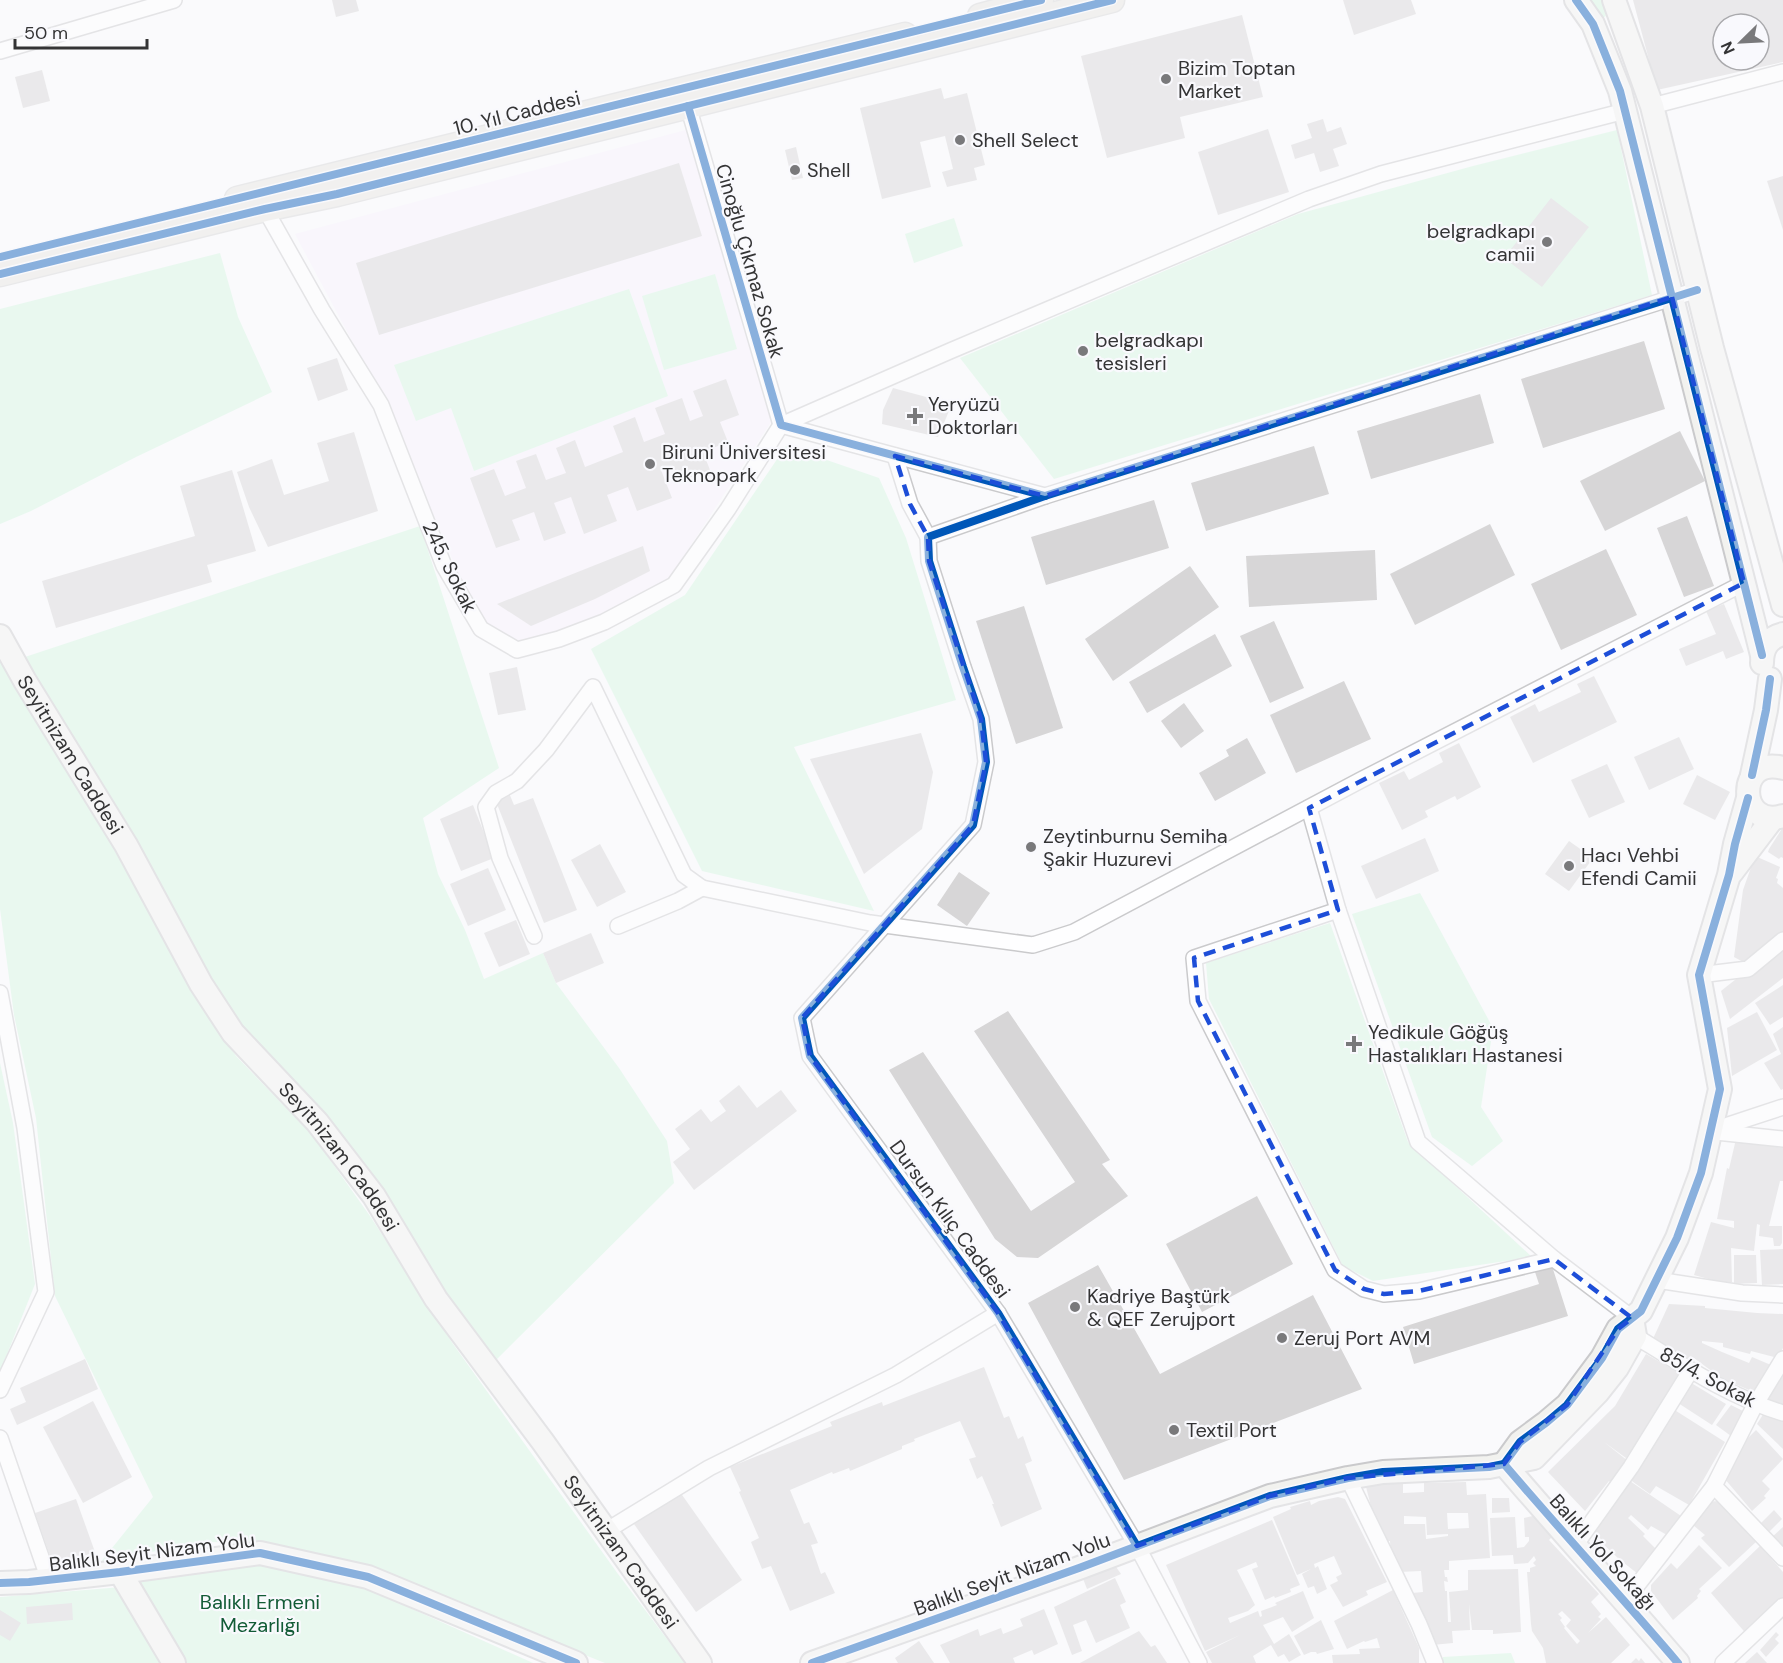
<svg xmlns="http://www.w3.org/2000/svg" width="1783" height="1663" viewBox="0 0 1783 1663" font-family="'DM Sans',sans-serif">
<rect width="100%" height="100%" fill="#fafafc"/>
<polygon fill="#f8f1fd" points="686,130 771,422 669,579 577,626 516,641 485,624 460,577 388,408 295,234"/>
<g fill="#d4f7e1">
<polygon points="1588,0 1602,0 1606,16 1602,18"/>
<polygon points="1617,130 1652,295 1054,479 960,358 1298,214 1473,166"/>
<polygon points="954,218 963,246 914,263 905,234"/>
<polygon points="220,253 238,317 272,392 136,457 31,511 0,524 0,309"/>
<polygon points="715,274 737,349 664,370 642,296"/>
<polygon points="629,289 668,396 474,471 451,408 416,421 394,365"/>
<polygon points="786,446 879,478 906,538 956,700 794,747 874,911 702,871 591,649 685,595"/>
<polygon points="420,526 499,768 423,818 438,874 465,930 484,979 543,953 556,983 619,1068 667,1141 674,1183 495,1361 419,1257 356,1156 309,1097 247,1035 207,974 22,658"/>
<polygon points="0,658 105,833 179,968 236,1056 313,1136 370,1216 453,1344 618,1574 685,1663 605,1663 364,1567 264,1544 212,1542 132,1555 100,1563 153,1497 55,1296 36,1118 14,1015 0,909"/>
<polygon points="1420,893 1493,1028 1481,1107 1503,1141 1472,1166 1432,1137 1352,914"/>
<polygon points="1330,923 1408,1142 1532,1257 1373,1281 1343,1266 1209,999 1206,963"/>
<polygon points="0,1063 13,1123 35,1284 0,1372"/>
<polygon points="262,1562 363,1587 533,1663 184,1663 135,1583"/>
<polygon points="122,1587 168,1663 0,1663 0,1597"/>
<polygon points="1511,1653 1515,1663 1443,1663 1443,1657"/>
</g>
<g fill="#d7d6d7" fill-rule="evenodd">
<polygon points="332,0 356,0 359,11 336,17"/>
<polygon points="1343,0 1411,0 1416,14 1354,35"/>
<path d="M1633 0H1783V62L1657 90ZM1723 24H1759V60H1723Z"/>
<polygon points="1242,15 1263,97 1180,117 1185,138 1107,158 1081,56"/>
<polygon points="42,70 50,101 23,108 15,77"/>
<polygon points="941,88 944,99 967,93 985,165 974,168 977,180 947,187 942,172 953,169 945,136 920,142 931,187 882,199 860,108"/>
<polygon points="1323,119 1327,132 1341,127 1347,144 1333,149 1339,166 1320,172 1314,153 1295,159 1291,145 1312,138 1307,124"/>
<polygon points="1268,129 1289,192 1218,215 1198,152"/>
<polygon points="796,147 803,178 792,180 785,150"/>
<polygon points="679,163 702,236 379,335 356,263"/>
<polygon points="1783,176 1783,230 1767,181"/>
<polygon points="1551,198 1589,227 1542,287 1504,258"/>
<polygon points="1644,341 1665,409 1543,448 1521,379"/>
<polygon points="337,358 348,390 318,401 307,368"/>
<polygon points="726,379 739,415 720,422 728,442 703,452 710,470 676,483 671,467 661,470 672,498 637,511 628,487 607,495 617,521 584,534 571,497 554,503 566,533 544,541 534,512 512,520 520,540 496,548 470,478 494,469 505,496 526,488 516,461 536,454 546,480 566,473 556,448 575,440 585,467 623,452 613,426 635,417 644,442 665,434 655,408 682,398 690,421 703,416 693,391"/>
<polygon points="893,388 952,404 938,437 882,424 883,410"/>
<polygon points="1480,394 1494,443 1371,479 1357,431"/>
<polygon points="1680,431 1705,481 1605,531 1580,481"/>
<polygon points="354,432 378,511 268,547 249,507 237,472 272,459 284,495 329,481 317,443"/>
<polygon points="1314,446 1329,494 1206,531 1191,483"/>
<polygon points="232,470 256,551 207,565 212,582 56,628 42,581 195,536 180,486"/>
<polygon points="1154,500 1169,548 1046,585 1031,537"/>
<polygon points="1687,516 1714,586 1684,597 1657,528"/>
<polygon points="1490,524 1515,575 1415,625 1390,574"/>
<polygon points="643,546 650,571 595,599 531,626 497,604"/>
<polygon points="1606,549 1637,615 1561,650 1531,584"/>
<polygon points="1375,550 1377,600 1249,607 1246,556"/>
<polygon points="1190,566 1219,607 1113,681 1085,639"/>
<polygon points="1724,604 1744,652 1726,659 1723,651 1686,666 1679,649 1716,634 1706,611"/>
<polygon points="1024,606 1063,728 1016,744 976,621"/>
<polygon points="1274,621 1304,688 1270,703 1240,636"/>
<polygon points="1215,634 1232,666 1147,713 1129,682"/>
<polygon points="517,667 526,710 498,715 489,673"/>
<polygon points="1594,676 1617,722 1533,763 1510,717 1535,704 1539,712 1581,692 1577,684"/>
<polygon points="1344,681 1371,739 1296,773 1270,715"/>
<polygon points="1184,703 1204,731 1181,748 1161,721"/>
<polygon points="921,733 933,772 922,829 864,874 810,759"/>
<polygon points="1679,737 1694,769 1649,790 1634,757"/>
<polygon points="1247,738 1266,773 1215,801 1199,773 1229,756 1226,750"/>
<polygon points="1459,743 1481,787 1457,800 1455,796 1425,811 1428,817 1402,830 1379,783 1404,771 1409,780 1443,762 1439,753"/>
<polygon points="1607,764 1625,802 1589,818 1571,780"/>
<polygon points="1697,775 1730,792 1715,820 1683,804"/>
<polygon points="509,793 514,805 533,798 577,910 544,923 495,799"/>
<polygon points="473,805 494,858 461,871 440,819"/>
<polygon points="1783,827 1783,858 1781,857 1779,859 1768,852 1769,849"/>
<polygon points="1425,838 1439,871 1376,899 1361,866"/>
<polygon points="1569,841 1593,858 1569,891 1545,874"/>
<polygon points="600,844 626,892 597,907 571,860"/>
<polygon points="1755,856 1780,867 1776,878 1778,879 1777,883 1783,888 1783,937 1747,964 1734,957 1743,890"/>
<polygon points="488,868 506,910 468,926 450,884"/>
<polygon points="959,872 990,893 967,926 937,905"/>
<polygon points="516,920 530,954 499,967 484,933"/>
<polygon points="591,933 604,963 556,983 543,953"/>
<polygon points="1780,944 1783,948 1783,978 1730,1019 1721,991"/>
<polygon points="1783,985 1783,1017 1770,1025 1755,1003"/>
<polygon points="1008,1011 1110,1160 1102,1164 1128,1196 1038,1258 1017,1257 995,1239 889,1070 923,1052 1031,1211 1075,1182 974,1031"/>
<polygon points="1757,1012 1777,1050 1732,1076 1727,1028"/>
<polygon points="1783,1027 1783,1089 1781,1090 1764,1063 1781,1054 1773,1034"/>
<polygon points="739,1085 757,1108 781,1090 797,1111 694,1190 673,1162 690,1149 675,1129 701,1109 711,1122 726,1111 719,1101"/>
<polygon points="1736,1139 1783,1148 1783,1181 1780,1181 1769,1226 1782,1226 1782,1243 1780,1246 1774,1246 1773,1238 1759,1236 1760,1225 1757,1224 1754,1251 1731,1248 1732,1282 1719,1282 1694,1275 1711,1222 1734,1228 1734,1221 1717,1219 1727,1168 1729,1169"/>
<polygon points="1257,1196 1293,1264 1202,1312 1166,1244"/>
<polygon points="1783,1249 1783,1284 1762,1285 1760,1250"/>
<polygon points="1734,1255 1756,1255 1757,1283 1734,1284"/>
<polygon points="1098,1265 1160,1374 1313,1295 1362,1389 1124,1480 1028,1303"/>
<polygon points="1552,1266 1568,1316 1414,1364 1403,1327 1539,1284 1535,1272"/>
<polygon points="1669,1304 1705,1306 1705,1308 1757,1313 1783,1314 1783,1348 1778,1358 1751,1351 1750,1354 1723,1347 1723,1343 1702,1341 1702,1343 1722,1352 1749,1363 1752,1357 1771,1365 1756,1393 1712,1374 1713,1372 1694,1358 1692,1361 1651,1343"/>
<polygon points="1646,1354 1679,1373 1637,1443 1626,1458 1604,1442 1628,1461 1612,1484 1609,1481 1585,1511 1548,1472 1615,1406"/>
<polygon points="85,1359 98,1389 17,1425 10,1409 26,1402 20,1388"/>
<polygon points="1783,1363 1783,1409 1765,1404"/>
<polygon points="984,1367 1004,1418 1009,1416 1018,1439 1023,1436 1032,1461 1025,1464 1042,1509 1001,1527 992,1504 994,1504 982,1476 977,1479 969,1459 976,1457 960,1421 914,1439 915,1441 902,1446 902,1449 850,1471 849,1468 833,1474 832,1472 790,1490 804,1524 809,1522 818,1543 811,1545 821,1574 825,1572 835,1593 790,1611 771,1566 762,1569 751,1542 759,1538 739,1492 741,1491 730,1467 832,1426 830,1422 882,1402 883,1406"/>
<polygon points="1688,1381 1726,1404 1712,1425 1675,1401"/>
<polygon points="93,1401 132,1477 83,1503 43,1427"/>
<polygon points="1731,1405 1745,1412 1731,1436 1716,1425"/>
<polygon points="1673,1409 1725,1442 1689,1505 1656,1486 1650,1494 1629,1479"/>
<polygon points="1764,1413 1783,1418 1783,1449 1757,1424"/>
<polygon points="1756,1430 1783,1459 1762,1481 1770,1489 1764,1496 1766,1498 1752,1511 1724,1478 1748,1438"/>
<polygon points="1627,1479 1681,1516 1667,1535 1651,1526 1648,1530 1631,1515 1628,1518 1645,1534 1643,1536 1658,1551 1638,1574 1619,1559 1603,1544 1605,1542 1590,1531"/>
<path d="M1403 1481V1493L1424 1492V1483L1466 1482 1467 1495 1486 1494 1490 1558 1449 1561V1570H1444L1445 1577H1447L1448 1582 1444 1581 1445 1591H1447L1448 1622H1451L1449 1592 1468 1590V1570L1518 1569 1521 1632 1493 1634V1630H1472L1469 1604 1470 1630 1452 1631 1453 1643 1432 1645 1412 1593 1423 1592 1421 1571 1399 1572 1396 1557H1391L1390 1541H1385L1376 1526 1365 1483ZM1447 1513H1468L1469 1528 1448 1529ZM1404 1516 1426 1517 1427 1535 1448 1534V1536L1426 1539 1425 1524H1404Z"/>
<polygon points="680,1492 742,1580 696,1612 634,1524"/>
<polygon points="1338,1497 1345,1499 1387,1582 1366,1591 1368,1595 1343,1607 1330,1585 1338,1581 1336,1577 1342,1574 1334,1556 1314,1564 1315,1568 1318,1566 1327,1589 1317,1594 1314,1586 1308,1588 1302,1574 1311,1569 1297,1575 1273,1517 1291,1509 1290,1507 1310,1501 1311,1505 1319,1501"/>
<polygon points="1492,1498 1509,1498 1510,1512 1492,1513"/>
<polygon points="76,1499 95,1552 54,1567 35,1513"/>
<polygon points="1718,1501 1757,1541 1729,1567 1701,1538 1705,1535 1693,1525 1706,1502"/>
<polygon points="1774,1510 1782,1519 1769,1532 1761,1523"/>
<path d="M1537 1515 1553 1536 1549 1540 1599 1594 1591 1602 1601 1614 1598 1617 1601 1619 1588 1633 1606 1617 1630 1645 1611 1663H1546L1543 1648 1532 1631 1531 1624 1527 1572H1530V1568L1536 1566 1533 1563 1536 1560 1534 1556 1528 1563 1514 1564 1513 1555 1492 1556 1490 1518 1515 1517 1517 1548 1524 1547 1529 1541V1537H1525L1524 1518ZM1562 1611 1571 1620 1566 1626 1580 1641 1577 1644 1564 1628 1565 1627 1560 1620 1562 1618 1558 1614Z"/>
<polygon points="1272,1520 1300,1585 1290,1589 1291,1592 1275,1598 1274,1596 1265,1600 1252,1569 1258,1567 1256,1562 1237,1570 1255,1605 1248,1611 1228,1618 1230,1623 1258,1611 1260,1617 1262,1616 1261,1611 1277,1605 1275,1603 1303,1591 1314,1618 1292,1632 1283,1617 1263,1625 1274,1644 1289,1634 1301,1655 1289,1662 1284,1654 1278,1657 1271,1645 1253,1656 1256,1663 1212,1663 1206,1652 1240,1635 1205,1651 1166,1565"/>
<polygon points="1783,1527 1783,1552 1771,1538"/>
<polygon points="1699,1545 1722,1568 1699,1589 1701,1591 1697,1596 1698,1598 1673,1620 1651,1591 1651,1585 1671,1563 1677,1569"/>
<polygon points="1760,1546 1783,1572 1783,1604 1749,1637 1711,1593"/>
<polygon points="1114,1564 1121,1574 1087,1589 1082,1576"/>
<polygon points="1115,1578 1126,1602 1120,1605 1130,1628 1096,1643 1086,1620 1073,1625 1082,1651 1072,1655 1054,1607"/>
<polygon points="1393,1590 1419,1648 1419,1663 1333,1663 1332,1655 1360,1654 1359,1649 1380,1648 1377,1638 1365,1642 1364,1641 1347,1649 1334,1621"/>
<polygon points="72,1603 73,1620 27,1624 26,1607"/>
<polygon points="1044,1609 1058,1644 1034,1655 1032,1650 1013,1658 1015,1663 950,1663 940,1645 978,1629 980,1636 1001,1628 1003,1634 1023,1626 1020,1619"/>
<polygon points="0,1610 21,1623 10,1641 0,1635"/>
<polygon points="1321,1620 1334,1649 1317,1654 1316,1652 1311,1652 1304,1655 1294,1636"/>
<polygon points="1139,1631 1151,1647 1155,1645 1167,1663 1080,1663"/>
<polygon points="1776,1632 1779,1635 1775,1639 1779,1643 1766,1657 1760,1650"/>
<polygon points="919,1641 934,1663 898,1663 895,1658"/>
<polygon points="1757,1652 1767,1663 1745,1663"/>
<polygon points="1636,1658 1639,1661 1641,1658 1645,1663 1631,1663"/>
</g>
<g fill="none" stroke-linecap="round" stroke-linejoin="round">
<g stroke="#cacacc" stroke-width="18">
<g id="street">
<polyline points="0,51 174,0"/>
<polyline points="688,106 781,425"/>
<polyline points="1652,106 1783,72"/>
<polyline points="265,209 322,310 381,405 444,566 481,629 517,650 559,639 604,622 674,585 728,509 781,425"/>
<polyline points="781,425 950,351 1309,199 1381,174 1625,111"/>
<polyline points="781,425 1045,496"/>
<polyline points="895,456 910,504 928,537 929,561 963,667 981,719 986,762 973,825 802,1018 810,1056 998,1313 1137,1546 1199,1663"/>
<polyline points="928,537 1045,496 1697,290"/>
<polyline points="1309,808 1338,910 1418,1142 1554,1259 1632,1318"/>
<polyline points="1338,910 1194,958 1198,1001 1335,1270 1364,1289 1384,1294 1419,1291 1554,1259"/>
<polyline points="618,926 678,901 702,888"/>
<polyline points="534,936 500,858 486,807 496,793 517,781 546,750 593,687 684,875 702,888 870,923 1033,945 1074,932 1361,780 1744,583"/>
<polyline points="1699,975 1748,969 1783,940"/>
<polyline points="0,993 25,1128 46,1292 0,1390"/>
<polyline points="1710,1131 1783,1107"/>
<polyline points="1716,1132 1783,1139"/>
<polyline points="1657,1280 1742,1293 1783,1295"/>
<path d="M1635 1336C1682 1365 1730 1397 1783 1413"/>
<polyline points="0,1438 49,1580"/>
<polyline points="1348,1478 1419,1624 1435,1663"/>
<polyline points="1714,1486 1783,1558"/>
<polyline points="606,1531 709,1468 896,1375 998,1313"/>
<polyline points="1574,1547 1631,1467 1691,1370"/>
<polyline points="1625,1601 1714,1486 1755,1405 1783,1359"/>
<polyline points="1723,1663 1783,1606"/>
</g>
</g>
<g stroke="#cacacc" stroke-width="26">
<g id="secondary">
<polyline points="1576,0 1593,24 1620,91 1762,655"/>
<polyline points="1614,0 1652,106 1712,348 1783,605"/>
<path id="s1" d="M0 636 25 681 126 845 201 984 233 1033 317 1122 374 1196 436 1299 543 1442 700 1663"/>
<path d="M1762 663C1762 648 1768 638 1783 634"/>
<path d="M1783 768C1735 755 1738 830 1783 816"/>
<polyline points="1752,775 1766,710 1770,679"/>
<polyline points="1732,872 1773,818"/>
<polyline points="1504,1464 1520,1442 1547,1422 1567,1405 1602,1358 1618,1329 1641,1311 1677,1238 1701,1173 1720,1089 1699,975 1729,875 1735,844 1748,798"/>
<path d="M1504 1464C1561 1531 1621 1596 1678 1663"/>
<polyline points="120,1572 174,1663"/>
<polyline points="0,1583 29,1582 120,1572 260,1553 368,1577 576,1663"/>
<polyline points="812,1663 1079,1568 1270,1496 1348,1478 1383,1472 1489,1467 1534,1458 1598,1392 1617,1368 1635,1336 1632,1318"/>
</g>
</g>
<g stroke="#d5d5d6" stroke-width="27">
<g id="primary">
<polyline points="980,16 1041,0"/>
<polyline points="237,199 905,35"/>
<polyline points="0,274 265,209 337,194 1112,0"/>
</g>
</g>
<use href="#street" stroke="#fefeff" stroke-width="15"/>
<use href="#secondary" stroke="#f2f2ef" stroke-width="22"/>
<use href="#primary" stroke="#e6e5e0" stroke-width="24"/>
<g stroke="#f9f9fd" stroke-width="11">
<g id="cycleway">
<polyline points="1576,0 1593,24 1620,91 1762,655"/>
<polyline points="688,106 781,425 1045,496"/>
<polyline points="0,257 1041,0"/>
<polyline points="0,274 265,209 337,194 1112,0"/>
<polyline points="1752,775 1766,710 1770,679"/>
<polyline points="1504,1464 1520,1442 1547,1422 1567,1405 1602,1358 1618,1329 1641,1311 1677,1238 1701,1173 1720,1089 1699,975 1729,875 1735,844 1748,798"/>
<path d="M1504 1464C1561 1531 1621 1596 1678 1663"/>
<polyline points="1137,1546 998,1313 810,1056 802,1018 973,825 986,762 981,719 963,667 929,561 928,537 1045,496 1697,290"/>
<polyline points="0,1583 29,1582 120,1572 260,1553 368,1577 576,1663"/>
<polyline points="812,1663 1079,1568 1270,1496 1348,1478 1383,1472 1489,1467 1504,1464"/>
</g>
</g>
<use href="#cycleway" stroke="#0057b8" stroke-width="8"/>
</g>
<path d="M0 0H1783V1663H0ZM1672 297 1744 583 1309 808 1338 910 1194 958 1198 1001 1335 1270 1364 1289 1384 1294 1419 1291 1554 1259 1632 1318 1618 1329 1567 1405 1520 1442 1504 1464 1348 1478 1270 1496 1137 1546 998 1313 810 1056 802 1018 973 825 986 762 981 719 929 561 928 537 910 504 895 456 1045 496Z" fill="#fafafc" fill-opacity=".55" fill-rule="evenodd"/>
<path fill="none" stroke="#1d4ed8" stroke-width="4.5" stroke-dasharray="12 8" stroke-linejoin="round" d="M1672 297 1744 583 1309 808 1338 910 1194 958 1198 1001 1335 1270 1364 1289 1384 1294 1419 1291 1554 1259 1632 1318 1618 1329 1567 1405 1520 1442 1504 1464 1348 1478 1270 1496 1137 1546 998 1313 810 1056 802 1018 973 825 986 762 981 719 929 561 928 537 910 504 895 456 1045 496Z"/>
<g fill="#79797b" stroke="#f9f9fd" stroke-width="2">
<circle cx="1166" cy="79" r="6"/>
<circle cx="960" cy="140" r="6"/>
<circle cx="795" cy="170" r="6"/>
<circle cx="1547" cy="242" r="6"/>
<circle cx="1083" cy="351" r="6"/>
<path d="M912 407h6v6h6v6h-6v6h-6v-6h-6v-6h6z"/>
<circle cx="650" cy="464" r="6"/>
<circle cx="1031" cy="847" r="6"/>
<circle cx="1569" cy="866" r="6"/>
<path d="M1351 1035h6v6h6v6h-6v6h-6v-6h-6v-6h6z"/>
<circle cx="1075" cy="1307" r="6"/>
<circle cx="1282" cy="1338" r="6"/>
<circle cx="1174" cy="1430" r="6"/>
</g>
<g text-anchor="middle" stroke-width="4.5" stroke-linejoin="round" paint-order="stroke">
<g font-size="20" fill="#343435" stroke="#f9f9fd" text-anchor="start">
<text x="1178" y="75">Bizim Toptan<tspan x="1178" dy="23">Market</tspan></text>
<text x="972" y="147">Shell Select</text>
<text x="807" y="177">Shell</text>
<text x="1535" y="238" text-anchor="end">belgradkapı<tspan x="1535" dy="23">camii</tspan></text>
<text x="1095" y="347">belgradkapı<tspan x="1095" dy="23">tesisleri</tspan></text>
<text x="928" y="411">Yeryüzü<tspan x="928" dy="23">Doktorları</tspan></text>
<text x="662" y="459">Biruni Üniversitesi<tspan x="662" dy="23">Teknopark</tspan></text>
<text x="1043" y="843">Zeytinburnu Semiha<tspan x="1043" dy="23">Şakir Huzurevi</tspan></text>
<text x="1581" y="862">Hacı Vehbi<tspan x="1581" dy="23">Efendi Camii</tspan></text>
<text x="1368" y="1039">Yedikule Göğüş<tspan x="1368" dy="23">Hastalıkları Hastanesi</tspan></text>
<text x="1087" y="1303">Kadriye Baştürk<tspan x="1087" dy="23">&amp; QEF Zerujport</tspan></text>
<text x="1294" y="1345">Zeruj Port AVM</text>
<text x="1186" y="1437">Textil Port</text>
</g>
<g font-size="20" fill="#343435" stroke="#f9f9fd">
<text transform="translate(517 113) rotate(-14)" y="7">10. Yıl Caddesi</text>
<text transform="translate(750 261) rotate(74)" y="7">Cinoğlu Çıkmaz Sokak</text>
<text transform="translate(450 567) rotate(64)" y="7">245. Sokak</text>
<text dy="7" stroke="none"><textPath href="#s1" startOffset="138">Seyitnizam Caddesi</textPath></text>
<text dy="7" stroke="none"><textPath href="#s1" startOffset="624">Seyitnizam Caddesi</textPath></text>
<text transform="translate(950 1219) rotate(54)" y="7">Dursun Kılıç Caddesi</text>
<text transform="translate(1708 1377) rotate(28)" y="7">85/4. Sokak</text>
<text dy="7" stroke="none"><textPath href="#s1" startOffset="1110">Seyitnizam Caddesi</textPath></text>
<text transform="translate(152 1552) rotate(-7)" y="7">Balıklı Seyit Nizam Yolu</text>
<text transform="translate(1603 1552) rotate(48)" y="7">Balıklı Yol Sokağı</text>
<text transform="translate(1012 1574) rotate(-20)" y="7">Balıklı Seyit Nizam Yolu</text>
</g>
<g font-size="20" fill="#125b36" stroke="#f9f9fd">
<text x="260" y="1609">Balıklı Ermeni<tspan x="260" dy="23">Mezarlığı</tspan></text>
</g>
</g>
<g transform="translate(1741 42) rotate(246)"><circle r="28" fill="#f9f9fd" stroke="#aaaaad" stroke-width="1.5"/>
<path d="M0-4.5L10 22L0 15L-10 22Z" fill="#79797b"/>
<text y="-9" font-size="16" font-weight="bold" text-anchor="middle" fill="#343435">N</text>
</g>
<path d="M15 39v9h132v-9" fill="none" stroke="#343435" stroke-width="3"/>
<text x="24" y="39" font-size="18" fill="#343435" stroke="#f9f9fd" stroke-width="4.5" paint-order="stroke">50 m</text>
</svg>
